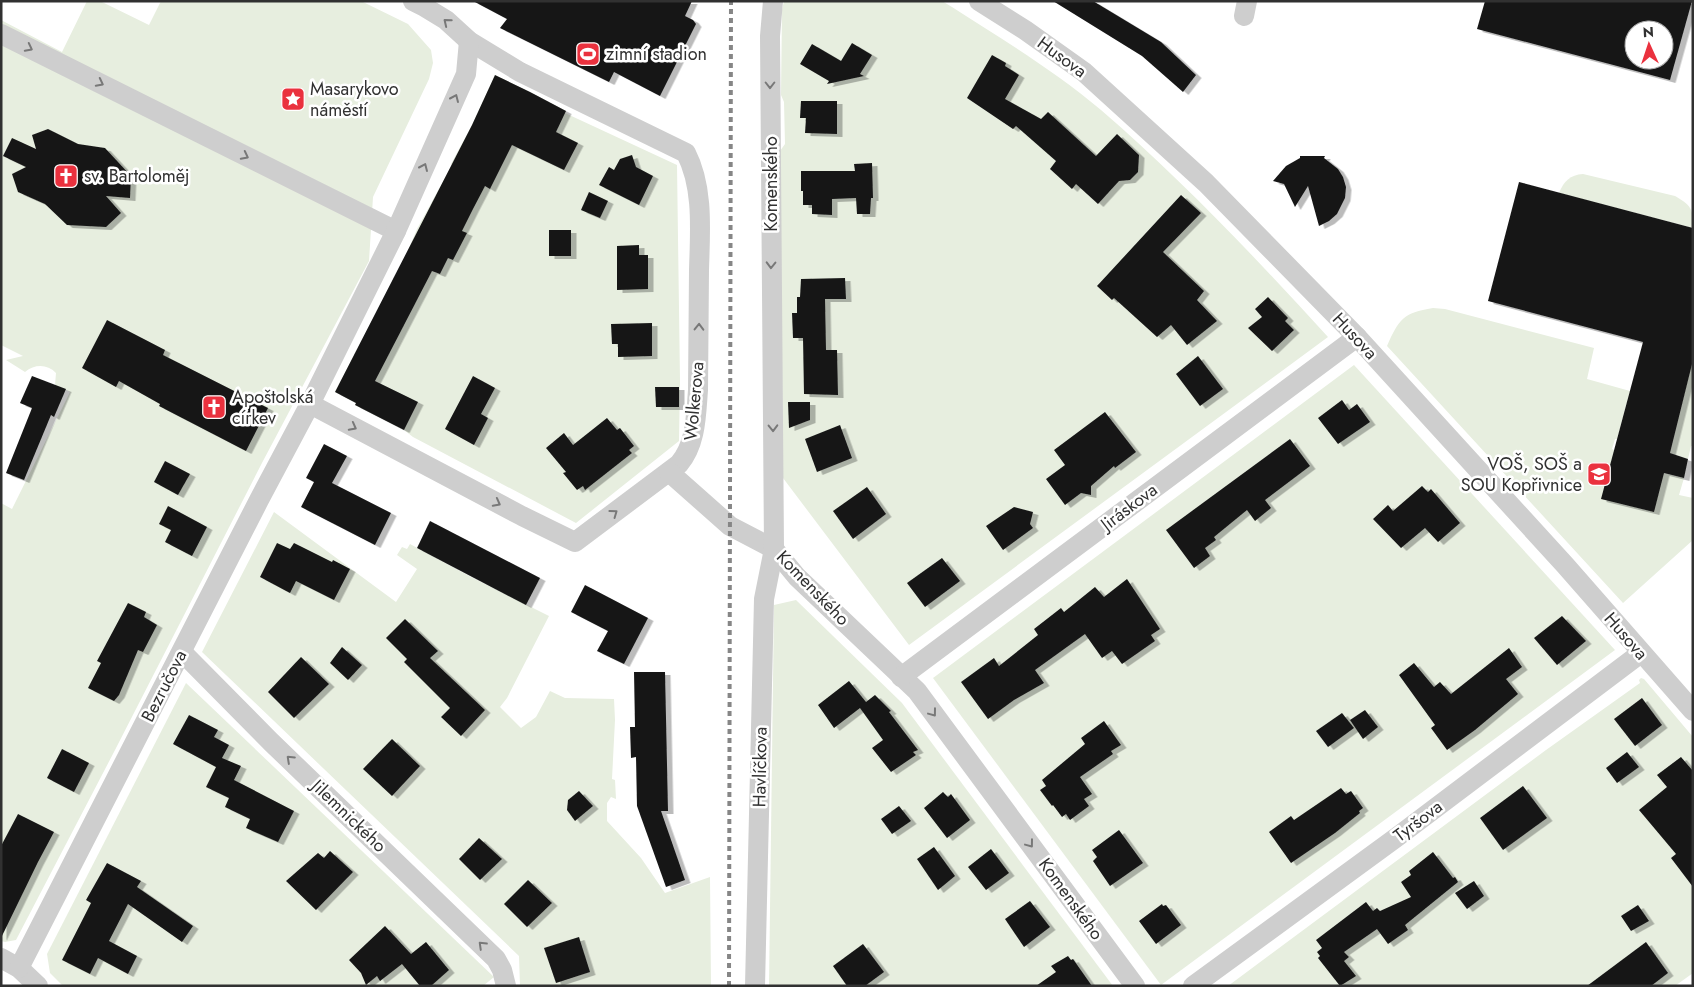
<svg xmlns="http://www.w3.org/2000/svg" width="1694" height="987" viewBox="0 0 1694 987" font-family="Jost,sans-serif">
<defs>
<filter id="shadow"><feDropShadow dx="5.5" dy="3" stdDeviation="0" flood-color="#0004"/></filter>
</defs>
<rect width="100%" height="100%" fill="#fff"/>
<g fill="#e7eedf">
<path d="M87 1H100L149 25 161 1H361L408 24 431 50 433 63 429 79 373 197 369 261 263 461 115 750 16 940 5 942 1 941V503L12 509 70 392 55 385 56 373C47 364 35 364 25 372L6 360 23 356 1 345V20L62 52Z"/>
<path d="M784 1H942L952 7C1002 39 1055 71 1101 110 1182 180 1256 258 1328 337L909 645 783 478 780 151 785 144 784 102 781 95 782 10Z"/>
<polygon points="495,75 530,92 566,111 565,113 677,165 680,381 679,441 576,523 413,437 404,430 355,405 356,403 335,392 406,255 417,229 452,165 451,164 472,125"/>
<path d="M1583 174 1675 196C1692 206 1693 209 1693 228L1559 193C1564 181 1570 175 1583 174Z"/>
<path d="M1433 308 1445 309 1594 348 1587 379 1630 391 1617 439H1615L1612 449 1664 473 1684 478 1679 495 1693 498V540L1623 603 1387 346C1399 319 1403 313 1433 308Z"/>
<polygon points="1693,355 1693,446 1691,446 1688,459 1670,453"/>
<polygon points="1354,365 1615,650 1161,985 933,678"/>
<polygon points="274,512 396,602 417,569 397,555 402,547 407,549 410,544 471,577 549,616 507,698 500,707 521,728 536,717 550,691 565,698 614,699 615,720 612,779 615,780 616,799 611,797 607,803 607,821 641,858 665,893 710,877 711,986 520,986 519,956 202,652"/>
<polygon points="796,600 902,703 1113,986 769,986 774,605"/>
<polygon points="1641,678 1644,679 1693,737 1693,973 1675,986 1228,986 1546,750 1640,683 1639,680"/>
<polygon points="186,683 494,977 483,986 63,986 50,973 47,954"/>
</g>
<g fill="#181818" fill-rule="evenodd" filter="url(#shadow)">
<polygon points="473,1 692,1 685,16 693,20 696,24 660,96 614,72 609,82 500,28 507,19"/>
<polygon points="1053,1 1093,1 1161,42 1196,75 1183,92 1142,56"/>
<path d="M1485 1H1692L1670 80 1477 29ZM1634 30H1664V60H1634Z"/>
<polygon points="852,43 872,55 860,74 864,76 827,84 829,81 800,64 812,44 841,61"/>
<polygon points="992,55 1006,63 1005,66 1019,75 1005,99 1041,119 1048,112 1096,156 1117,134 1139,155 1138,172 1130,180 1119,181 1098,204 1076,184 1072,189 1050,169 1056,161 1016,126 1013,129 967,98"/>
<polygon points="495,75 530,92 566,111 556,132 578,143 564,170 512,145 490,189 485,186 473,209 462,231 467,233 453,260 448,258 440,274 432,271 375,381 418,402 404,430 355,405 356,403 335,392 472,125"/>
<polygon points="801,101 837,101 837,134 805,133 806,118 800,118"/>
<polygon points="48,129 78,144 105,148 131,176 130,198 106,196 121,213 106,227 67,225 45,204 18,192 12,174 26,167 3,156 12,138 36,149 32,135"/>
<polygon points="632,155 636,167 653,176 639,205 599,185 609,167 614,170 620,159"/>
<polygon points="1300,156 1325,156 1324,158 1338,169 1343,177 1346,187 1345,198 1337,214 1329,221 1319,226 1308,186 1295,207 1284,184 1273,181 1286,166 1300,158"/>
<polygon points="872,163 873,198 871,198 870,214 857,214 856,198 832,199 832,215 812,214 812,205 803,205 803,191 801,191 801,171 855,171 854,164"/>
<polygon points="1519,182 1693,228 1693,360 1670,453 1688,459 1684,478 1664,473 1654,512 1601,499 1643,342 1488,301"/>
<polygon points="589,192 608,201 600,218 581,210"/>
<polygon points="1181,195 1201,213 1163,252 1204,291 1197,300 1217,321 1187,345 1171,325 1157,337 1114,298 1112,300 1097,286"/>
<rect x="549" y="230" width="22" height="26"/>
<polygon points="639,245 639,255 648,255 648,289 617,290 617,246"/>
<polygon points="845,278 846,299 825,299 826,350 837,350 838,395 804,394 803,338 793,338 792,313 797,313 797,297 800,297 801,279"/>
<polygon points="1268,297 1288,318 1285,321 1294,330 1272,351 1248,328 1262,317 1255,309"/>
<polygon points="107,320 165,350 163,355 268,408 246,451 159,406 160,404 119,381 116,387 82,368"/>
<polygon points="652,323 652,356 618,357 618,344 612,344 611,324"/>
<polygon points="1198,356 1223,389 1200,406 1176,374"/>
<polygon points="32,376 66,389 54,417 51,415 24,480 6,473 32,408 20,403"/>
<polygon points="473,376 495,388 481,414 488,418 474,445 445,429"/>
<polygon points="655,387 679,387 679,407 656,407"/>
<polygon points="1342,400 1349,410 1357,404 1370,422 1338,444 1318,418"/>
<polygon points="788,402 810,402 810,420 789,428"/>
<polygon points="1105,412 1136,452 1115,468 1114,466 1091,486 1091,495 1081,493 1065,505 1046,479 1065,465 1054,450"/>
<polygon points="607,418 617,430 620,428 634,446 629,450 632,453 585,490 583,486 577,490 563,473 566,472 546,448 564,433 573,445"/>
<polygon points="840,425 852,458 817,472 805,439"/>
<polygon points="1290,439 1310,466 1265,500 1271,508 1255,521 1247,510 1214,537 1216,540 1205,548 1210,556 1194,568 1166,530"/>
<polygon points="324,444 347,456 332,483 391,513 375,545 301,507 314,482 306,478"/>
<polygon points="165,461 190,474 178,495 154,482"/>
<polygon points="1422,486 1428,492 1431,489 1460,523 1438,542 1425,528 1401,548 1373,519 1388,505 1393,511"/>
<polygon points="867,487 886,514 853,539 833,511"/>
<polygon points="168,506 207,527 192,556 165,542 171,530 159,524"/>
<polygon points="1014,507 1033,512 1030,524 1033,528 1003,550 986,526"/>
<polygon points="430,521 540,578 526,605 417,548"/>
<polygon points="277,543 290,549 294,543 332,562 333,560 350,569 334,600 296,581 290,593 260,577"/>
<polygon points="942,558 960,581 925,607 907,583"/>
<polygon points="1127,579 1160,629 1151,635 1155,641 1122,664 1112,651 1102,658 1085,634 1035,670 1044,683 1014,700 988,719 961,682 994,658 999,666 1038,635 1034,629 1061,608 1064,612 1095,587 1104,597"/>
<polygon points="585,585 648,618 624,664 597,651 608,631 571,612"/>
<polygon points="128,603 146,612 144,617 157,625 143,652 138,650 119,695 114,701 88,688 101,663 97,661"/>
<polygon points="1562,616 1586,641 1557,665 1534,638"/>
<polygon points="405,619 438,651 430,658 485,710 461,736 441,717 450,708 404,662 407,659 386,638"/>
<polygon points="342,647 362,665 348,680 330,663"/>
<polygon points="1509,648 1522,667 1506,679 1518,694 1475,730 1447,750 1431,728 1435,725 1399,675 1414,663 1434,687 1440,682 1451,694"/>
<polygon points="301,657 329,684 294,718 268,692"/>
<polygon points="634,672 665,672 668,811 661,811 685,880 666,887 637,806 636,757 631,758 630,727 635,727"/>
<polygon points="849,681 866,702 875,695 891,711 889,712 918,750 913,752 916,755 891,772 872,748 883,740 860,708 834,728 818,705"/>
<polygon points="1642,698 1662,725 1635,746 1614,719"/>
<polygon points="1365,710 1378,727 1363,739 1350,720"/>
<polygon points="1342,713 1354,728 1328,747 1316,731"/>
<polygon points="189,715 218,730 214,737 229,745 222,758 241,766 234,780 294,811 278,842 246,828 250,819 225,807 229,798 206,787 216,767 173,744"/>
<polygon points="1104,721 1121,745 1111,751 1113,754 1080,777 1092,794 1084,799 1089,806 1070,820 1066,814 1062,817 1053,805 1052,806 1040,790 1046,786 1042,780 1085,744 1081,738"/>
<polygon points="392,739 420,766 392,796 363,769"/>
<polygon points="62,749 89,763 74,792 47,778"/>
<polygon points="1627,752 1639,767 1617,783 1606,768"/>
<polygon points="1681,757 1693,771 1693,887 1671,858 1676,854 1639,810 1667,787 1657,775"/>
<polygon points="1523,786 1547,818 1503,850 1480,818"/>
<polygon points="1341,788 1346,794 1351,791 1363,808 1359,811 1360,813 1335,833 1291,863 1269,832 1291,816 1294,820"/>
<polygon points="579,791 593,806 575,821 567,810 568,800"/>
<polygon points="943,792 948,797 951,794 970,820 947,838 924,808"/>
<polygon points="899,806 911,821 892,834 881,819"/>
<polygon points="18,814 54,832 38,862 1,938 1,846"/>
<polygon points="1119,830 1143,863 1110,886 1093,861 1097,857 1092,850"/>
<polygon points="479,838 502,859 480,880 459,859"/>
<polygon points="934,847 955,876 938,890 917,859"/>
<polygon points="991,849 1009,873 986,890 968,867"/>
<polygon points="330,851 353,872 316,910 286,881 318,853 324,858"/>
<polygon points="1433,852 1453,878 1455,877 1458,882 1405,925 1408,930 1388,944 1377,929 1344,952 1349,957 1344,961 1356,976 1340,986 1318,958 1320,956 1317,952 1322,948 1316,940 1366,902 1373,911 1377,908 1380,911 1411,897 1401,882 1411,875 1409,871"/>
<polygon points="107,863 141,881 137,887 193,926 182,942 128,904 109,941 137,956 128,974 98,958 90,974 62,960 91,903 86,900"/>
<polygon points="528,880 552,903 527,927 504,904"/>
<polygon points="1474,881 1484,896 1467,909 1455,893"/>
<polygon points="1030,901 1050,927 1024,947 1005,919"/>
<polygon points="1162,904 1163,906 1166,905 1181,925 1156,944 1139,921"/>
<polygon points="1638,905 1649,921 1631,931 1621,916"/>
<polygon points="385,926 411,954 426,942 449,970 431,986 420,986 402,964 380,981 377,976 366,985 361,973 349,960"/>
<polygon points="579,937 590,972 556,983 544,948"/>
<polygon points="1646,942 1668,973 1651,986 1587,986"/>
<polygon points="863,944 884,972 865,986 847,986 833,966"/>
<polygon points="1068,956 1071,960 1073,959 1092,986 1036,986 1056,972 1051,966"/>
</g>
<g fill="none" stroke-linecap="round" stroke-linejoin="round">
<g stroke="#cecece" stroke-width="20">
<polyline points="979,1 1025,30 1084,72 1206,183 1357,337 1565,565 1693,711"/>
<polyline points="1244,16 1247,1"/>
<polyline points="1,34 396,231"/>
<path d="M310 404 522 516 575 542 679 464C696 444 696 416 698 390 698 350 699 310 699 270 700 232 704 188 686 153L520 72 469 41 446 20 423 6 413 1"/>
<polyline points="669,472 730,526 774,549 797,577 917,691 1135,986"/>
<polyline points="182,652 271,742 496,959 502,970 506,986"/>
<polyline points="901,677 1357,337"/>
<polyline points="1,958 19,968 38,986"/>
<polyline points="19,968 259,500 310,404 396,231 466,74 469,41"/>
<polyline points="755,986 764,599 774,549 770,36 773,1"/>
<polyline points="1193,986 1397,837 1641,653"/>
</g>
<polyline stroke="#868686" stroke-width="4" stroke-dasharray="5 4" stroke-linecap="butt" points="729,986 731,1"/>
</g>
<defs><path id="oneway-chevron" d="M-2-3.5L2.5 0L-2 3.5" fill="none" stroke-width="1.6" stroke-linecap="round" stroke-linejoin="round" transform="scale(1.25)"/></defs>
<g stroke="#787878">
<use href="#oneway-chevron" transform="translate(447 22) rotate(-141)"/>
<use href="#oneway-chevron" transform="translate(29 48) rotate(27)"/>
<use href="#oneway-chevron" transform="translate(100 83) rotate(27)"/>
<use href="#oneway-chevron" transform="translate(770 85) rotate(90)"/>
<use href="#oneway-chevron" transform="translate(455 98) rotate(-66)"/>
<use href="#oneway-chevron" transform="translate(245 156) rotate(27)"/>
<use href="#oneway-chevron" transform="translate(424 167) rotate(-66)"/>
<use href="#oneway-chevron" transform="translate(771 265) rotate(91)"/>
<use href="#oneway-chevron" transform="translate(699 327) rotate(-89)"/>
<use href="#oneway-chevron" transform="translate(353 427) rotate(28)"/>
<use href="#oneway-chevron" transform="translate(773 428) rotate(89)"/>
<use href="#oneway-chevron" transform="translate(497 503) rotate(28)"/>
<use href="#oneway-chevron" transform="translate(614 513) rotate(-36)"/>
<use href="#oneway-chevron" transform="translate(933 713) rotate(53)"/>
<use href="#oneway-chevron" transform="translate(290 759) rotate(-137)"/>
<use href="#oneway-chevron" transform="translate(1030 844) rotate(53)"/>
<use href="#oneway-chevron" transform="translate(482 945) rotate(-136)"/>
</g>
<defs>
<g id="stadium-square" transform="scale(1.25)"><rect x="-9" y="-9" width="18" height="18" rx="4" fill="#ea313e" stroke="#fff"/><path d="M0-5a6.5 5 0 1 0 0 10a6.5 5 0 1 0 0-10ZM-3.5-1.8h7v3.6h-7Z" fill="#fff"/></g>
<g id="sight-square" transform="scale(1.25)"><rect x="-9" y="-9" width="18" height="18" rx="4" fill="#ea313e" stroke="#fff"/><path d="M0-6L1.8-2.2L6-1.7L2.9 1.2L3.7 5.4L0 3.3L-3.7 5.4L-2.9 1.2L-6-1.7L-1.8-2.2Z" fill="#fff"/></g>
<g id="church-square" transform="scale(1.25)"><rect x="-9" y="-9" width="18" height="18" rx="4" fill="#ea313e" stroke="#fff"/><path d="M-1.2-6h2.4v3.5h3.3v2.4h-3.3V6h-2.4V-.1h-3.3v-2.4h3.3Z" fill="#fff"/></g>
<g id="university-square" transform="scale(1.25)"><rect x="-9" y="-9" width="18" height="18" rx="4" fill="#ea313e" stroke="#fff"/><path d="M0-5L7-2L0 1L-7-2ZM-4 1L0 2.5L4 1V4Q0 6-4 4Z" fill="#fff"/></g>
</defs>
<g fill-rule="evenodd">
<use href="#stadium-square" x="588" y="54"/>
<use href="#sight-square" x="293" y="99"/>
<use href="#church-square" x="66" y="176"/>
<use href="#church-square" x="214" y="407"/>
<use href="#university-square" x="1599" y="474"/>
</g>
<g text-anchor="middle" stroke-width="5" stroke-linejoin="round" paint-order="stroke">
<g font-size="18" fill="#313131" stroke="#fff" text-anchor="start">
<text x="606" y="60">zimní stadion</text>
<text x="310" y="95">Masarykovo<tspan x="310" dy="21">náměstí</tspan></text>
<text x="84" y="182">sv. Bartoloměj</text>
<text x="232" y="403">Apoštolská<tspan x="232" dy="21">církev</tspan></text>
<text x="1582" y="470" text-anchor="end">VOŠ, SOŠ a<tspan x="1582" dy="21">SOU Kopřivnice</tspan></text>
</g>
<g font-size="18" fill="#313131" stroke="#fff">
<text transform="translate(1062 57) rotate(36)" y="6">Husova</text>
<text transform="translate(771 184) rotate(-90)" y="6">Komenského</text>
<text transform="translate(1355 336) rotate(47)" y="6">Husova</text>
<text transform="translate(694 401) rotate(-85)" y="6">Wolkerova</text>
<text transform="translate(1129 507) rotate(-37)" y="6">Jiráskova</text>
<text transform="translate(813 588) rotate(46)" y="6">Komenského</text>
<text transform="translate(1626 636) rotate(49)" y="6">Husova</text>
<text transform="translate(164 686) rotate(-63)" y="6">Bezručova</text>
<text transform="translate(760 767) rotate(-89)" y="6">Havlíčkova</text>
<text transform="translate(349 816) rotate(44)" y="6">Jilemnického</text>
<text transform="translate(1418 821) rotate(-37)" y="6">Tyršova</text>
<text transform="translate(1071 899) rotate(54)" y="6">Komenského</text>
</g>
</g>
<rect width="1694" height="987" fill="none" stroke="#313131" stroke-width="5"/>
<g transform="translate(1649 45) rotate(357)"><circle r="24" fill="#ffffff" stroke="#adadad"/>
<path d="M0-4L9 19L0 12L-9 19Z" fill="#ea313e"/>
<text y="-8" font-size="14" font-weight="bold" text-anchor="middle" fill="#313131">N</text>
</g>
</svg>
